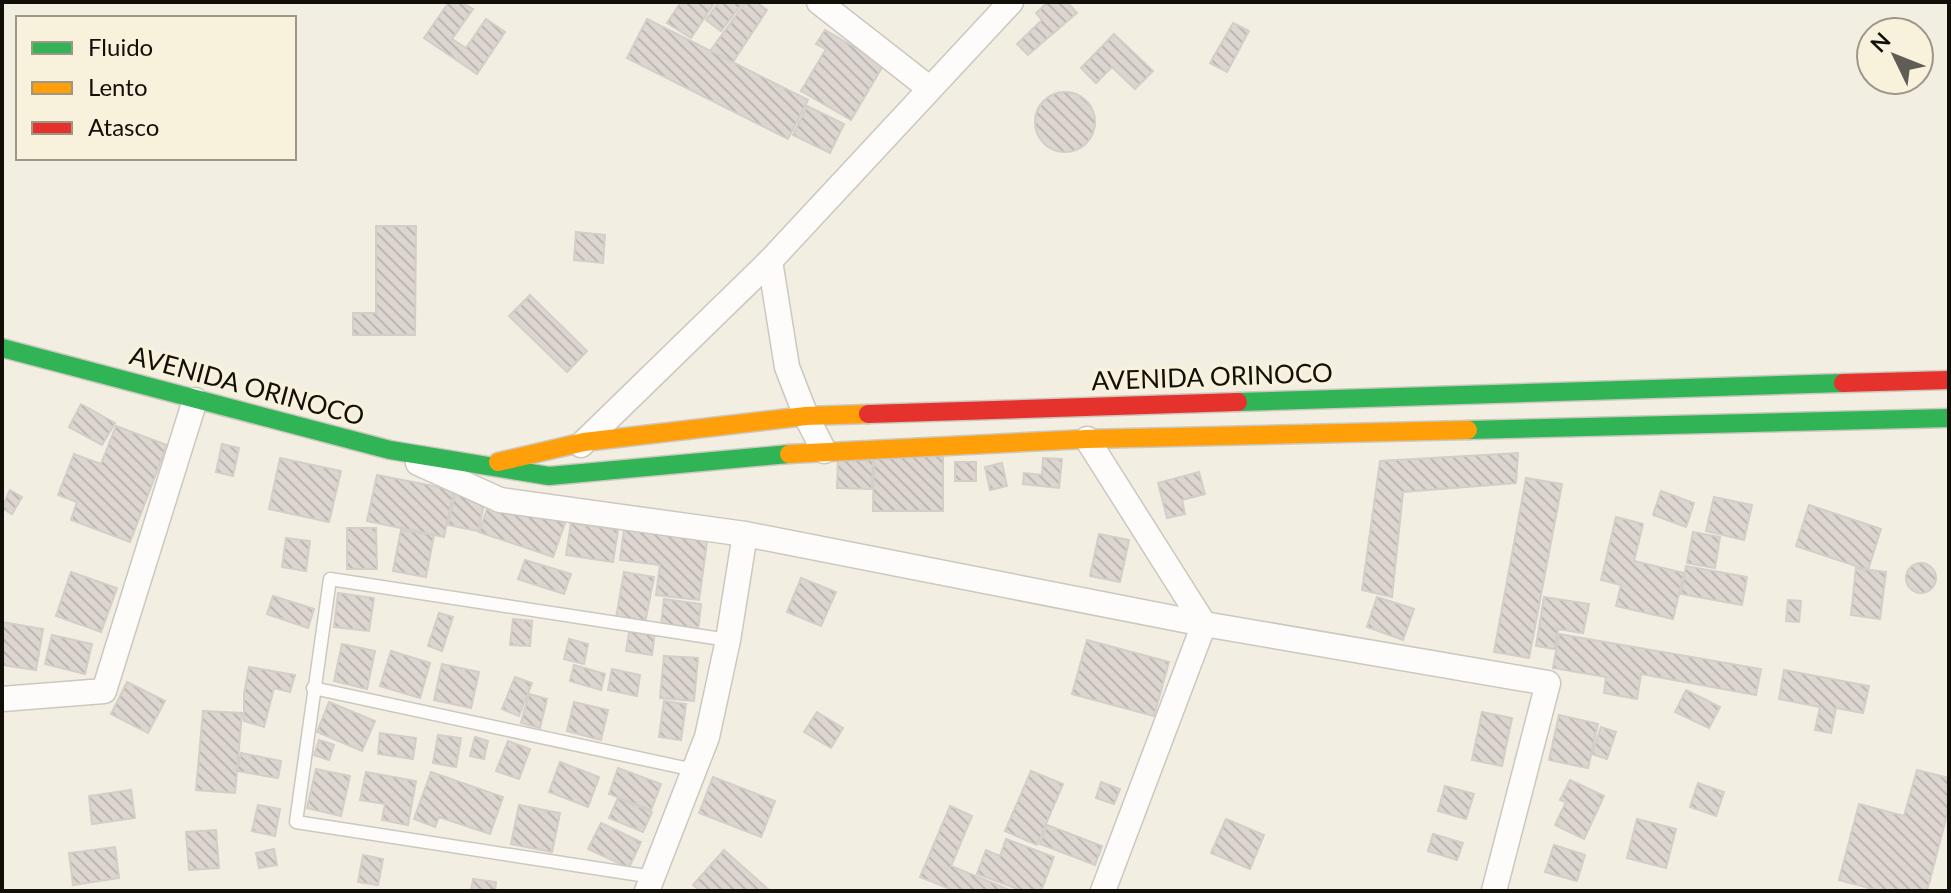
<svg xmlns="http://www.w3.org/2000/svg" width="1951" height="893" viewBox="0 0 1951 893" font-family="Lato,sans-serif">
<defs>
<pattern id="building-back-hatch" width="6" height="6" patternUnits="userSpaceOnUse" patternTransform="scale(2)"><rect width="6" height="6" fill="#ddd6d0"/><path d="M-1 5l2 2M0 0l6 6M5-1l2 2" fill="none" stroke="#bdb6b1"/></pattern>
</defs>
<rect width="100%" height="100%" fill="#f2eee2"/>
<g fill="url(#building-back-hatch)" stroke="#d4cec8" stroke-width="2">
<polygon points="449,2 461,2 473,9 452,39 466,48 486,19 505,32 477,74 424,38"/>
<polygon points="681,2 715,2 691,38 667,23"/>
<polygon points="719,2 743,2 721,31 706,20"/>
<polygon points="746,2 756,2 767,10 733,62 710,51"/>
<polygon points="1048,2 1067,2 1077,13 1028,55 1017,44 1042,20 1036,13"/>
<polygon points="647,19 808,100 788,139 627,58"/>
<polygon points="1233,23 1249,31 1227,72 1210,63"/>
<polygon points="825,30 884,64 851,120 801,91 826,49 816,44"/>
<polygon points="1114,34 1153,71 1135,89 1112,67 1096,83 1081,68"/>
<circle cx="1065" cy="122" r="30"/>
<polygon points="807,106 844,124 830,153 793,135"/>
<polygon points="376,226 416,226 415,335 353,335 353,313 376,313"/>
<polygon points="576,232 605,235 603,263 574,260"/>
<polygon points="530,295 587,351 567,372 509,316"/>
<polygon points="81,404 115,423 102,445 69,427"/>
<polygon points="116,426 167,445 130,542 71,520 77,502 58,495 74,454 101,464"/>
<polygon points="222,444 239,448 233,476 216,472"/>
<polygon points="1518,453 1516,483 1403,492 1392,597 1362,590 1380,461"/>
<polygon points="874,456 943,456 943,511 873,511"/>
<polygon points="280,458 341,471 329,522 269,509"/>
<polygon points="1043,458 1062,459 1059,488 1023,484 1024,473 1042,475"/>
<polygon points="838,459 873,460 872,489 837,488"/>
<rect x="955" y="462" width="21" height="19"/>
<polygon points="1002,463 1007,486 990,490 985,467"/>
<polygon points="1199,472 1205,494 1182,500 1185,514 1167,518 1158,483"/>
<polygon points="377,475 454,490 444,537 367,521"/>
<polygon points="1526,478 1562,484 1529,658 1494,652"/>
<polygon points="10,490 22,497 12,514 2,508"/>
<polygon points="1661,491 1694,503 1686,527 1653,515"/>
<polygon points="455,493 485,500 478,531 448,525"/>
<polygon points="491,497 565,523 553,557 479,532"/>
<polygon points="1714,497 1752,505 1744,540 1706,531"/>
<polygon points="1809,505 1881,529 1868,570 1796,546"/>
<polygon points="1616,517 1643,524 1634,561 1684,573 1673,619 1616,606 1621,585 1601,580"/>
<polygon points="571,523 618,530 613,562 566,555"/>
<polygon points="625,523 708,535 699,600 656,595 660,565 620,560"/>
<polygon points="347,528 376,528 377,569 347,569"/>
<polygon points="401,530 434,535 426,577 393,571"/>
<polygon points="1693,532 1720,537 1715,568 1687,563"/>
<polygon points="1099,534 1129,540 1120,582 1090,576"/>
<polygon points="286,538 310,541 306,571 282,567"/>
<polygon points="525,560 571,574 564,594 518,579"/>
<circle cx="1921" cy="578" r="15"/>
<polygon points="1686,566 1747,577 1742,605 1681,594"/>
<polygon points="1856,568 1886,572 1880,619 1851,615"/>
<polygon points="71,572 117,588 101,632 56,616"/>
<polygon points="624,572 654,577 645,623 616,618"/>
<polygon points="801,578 836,592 821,626 787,612"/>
<polygon points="338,593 374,598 369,631 334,627"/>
<polygon points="273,596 314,609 308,628 267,614"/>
<polygon points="1377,597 1414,609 1403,640 1367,627"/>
<polygon points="1544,597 1589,604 1583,633 1558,629 1555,649 1536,646"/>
<polygon points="664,599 701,604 698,630 661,625"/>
<polygon points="1788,600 1801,601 1799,622 1786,621"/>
<polygon points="439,613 453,617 442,651 428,646"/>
<polygon points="513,619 532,621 530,646 510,645"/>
<polygon points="2,622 43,629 36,670 2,665"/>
<polygon points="630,627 655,631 652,655 626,651"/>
<polygon points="1559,634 1761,669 1756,695 1641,674 1637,699 1604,693 1606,677 1553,668"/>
<polygon points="52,635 92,644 85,674 45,664"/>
<polygon points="569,639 588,644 584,664 564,659"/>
<polygon points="1087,640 1169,662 1154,716 1072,694"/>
<polygon points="342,644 375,651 367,689 334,681"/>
<polygon points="391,651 430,663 420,698 380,686"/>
<polygon points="664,656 698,658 694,701 660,698"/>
<polygon points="442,664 479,672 471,708 434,700"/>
<polygon points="574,665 605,674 601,690 570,681"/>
<polygon points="249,667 295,675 290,692 274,688 264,727 244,721 244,694"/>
<polygon points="612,669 640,675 637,696 608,690"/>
<polygon points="1784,670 1869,686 1863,713 1836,708 1831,733 1815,730 1820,707 1779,699"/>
<polygon points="515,677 532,683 519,716 502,709"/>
<polygon points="127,682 165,701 148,733 111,714"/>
<polygon points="1686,690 1720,707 1709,728 1675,712"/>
<polygon points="529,694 547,699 540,728 521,723"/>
<polygon points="664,701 686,704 681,740 659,737"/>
<polygon points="329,702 375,721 362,751 317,732"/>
<polygon points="574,702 608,710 601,740 567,731"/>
<polygon points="203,711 242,713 235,793 196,790"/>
<polygon points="817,712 843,728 831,748 804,732"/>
<polygon points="1482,712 1512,718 1502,766 1472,760"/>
<polygon points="1559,715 1598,724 1588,768 1549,760"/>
<polygon points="1601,727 1616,732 1607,759 1592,754"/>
<polygon points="380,733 416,738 413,759 378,754"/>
<polygon points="438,735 461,738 456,767 433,763"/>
<polygon points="475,737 488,741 484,759 470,756"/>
<polygon points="319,740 334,745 329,760 314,755"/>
<polygon points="508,741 530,749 519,779 496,771"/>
<polygon points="241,753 281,761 278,778 237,771"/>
<polygon points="560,762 599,777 588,807 549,792"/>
<polygon points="618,768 661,784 651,810 609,794"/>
<polygon points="316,769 350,776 341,816 307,808"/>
<polygon points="1917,770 1949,778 1949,807 1927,891 1880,891 1839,880 1859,804 1904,816"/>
<polygon points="1031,771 1063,784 1037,845 1005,831"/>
<polygon points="366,772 416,781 408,825 382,820 385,804 360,800"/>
<polygon points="431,772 503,797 490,834 439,817 435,827 414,819"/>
<polygon points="713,777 775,801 761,837 699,813"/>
<polygon points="1570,780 1604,796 1584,839 1555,825 1566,802 1560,800"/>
<polygon points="1101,782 1120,789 1114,804 1096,798"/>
<polygon points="1698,783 1724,792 1716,816 1690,807"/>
<polygon points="1445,786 1474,794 1466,819 1438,811"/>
<polygon points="131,790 135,818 92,824 89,796"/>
<polygon points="618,798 652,812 643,832 609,818"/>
<polygon points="258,805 280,809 275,836 252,831"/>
<polygon points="519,805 560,813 552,852 511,844"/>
<polygon points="950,806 972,816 951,866 1012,891 955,891 920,877"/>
<polygon points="1226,819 1264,835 1250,869 1211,853"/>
<polygon points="1637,819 1676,829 1666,868 1627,858"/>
<polygon points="601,823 641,842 629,868 588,849"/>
<polygon points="1047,825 1102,846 1095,865 1040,844"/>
<polygon points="216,830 219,868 189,870 186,832"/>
<polygon points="1433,834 1463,843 1457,860 1428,851"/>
<polygon points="1006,839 1054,857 1041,891 1023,891 977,874 986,850 1000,856"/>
<polygon points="1554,845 1585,855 1577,881 1545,872"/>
<polygon points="115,847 119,878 73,885 69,853"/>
<polygon points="274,849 277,865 259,868 256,853"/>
<polygon points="724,850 770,891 700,891 693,885"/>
<polygon points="363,855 383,859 378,885 358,882"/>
<polygon points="473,879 496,882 495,891 471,891"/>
</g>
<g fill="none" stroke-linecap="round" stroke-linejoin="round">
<g stroke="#ccc8bf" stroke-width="15">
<g id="lane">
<polyline points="313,688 694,770"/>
<polyline points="653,877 296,822 330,579 728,640"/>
</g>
</g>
<g stroke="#ccc8bf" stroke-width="27">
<g id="street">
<polyline points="819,2 929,88"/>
<polyline points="770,261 787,367 806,416 824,451"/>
<polyline points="1087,439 1204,624 1103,891"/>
<polyline points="581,445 770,261 1011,2"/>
<polyline points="418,463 500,500 745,534 1204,624 1548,683 1494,891"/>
<polyline points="2,699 104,691 195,400"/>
<polyline points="647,891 707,737 728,640 745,534"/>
</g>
</g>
<g stroke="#ccc8bf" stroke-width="21">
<g id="fast">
<polyline points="2,348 390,450 549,476 789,454"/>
<polyline points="1238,402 1843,383"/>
<polyline points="1468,430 1949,418"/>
</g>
</g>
<g stroke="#ccc8bf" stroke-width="21">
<g id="slow">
<polyline points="789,454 1087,439 1468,430"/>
<polyline points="498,462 584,442 806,416 868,414"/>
</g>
</g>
<g stroke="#ccc8bf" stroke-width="21">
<g id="jam">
<polyline points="1843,383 1949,380"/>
<polyline points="868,414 1238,402"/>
</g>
</g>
<use href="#lane" stroke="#fdfcfb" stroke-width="12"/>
<use href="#street" stroke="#fdfcfb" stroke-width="24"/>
<use href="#fast" stroke="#30b455" stroke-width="18"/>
<use href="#slow" stroke="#ff9f0a" stroke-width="18"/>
<use href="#jam" stroke="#e5322d" stroke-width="18"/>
</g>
<g text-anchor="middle" stroke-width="7" stroke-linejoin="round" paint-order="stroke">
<g font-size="26" fill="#110f08" stroke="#f8f1dc">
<text transform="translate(1212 377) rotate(-2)" y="9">AVENIDA ORINOCO</text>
<text transform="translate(247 386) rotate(15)" y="9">AVENIDA ORINOCO</text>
</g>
</g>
<rect width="1951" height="893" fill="none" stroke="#110f08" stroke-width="8"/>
<rect x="16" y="16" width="280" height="144" fill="#f8f1dc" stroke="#9c9787" stroke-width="2"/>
<rect x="32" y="42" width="40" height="12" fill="#30b455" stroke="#9c9787" stroke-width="2"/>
<text x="88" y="56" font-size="24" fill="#110f08">Fluido</text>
<rect x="32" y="82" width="40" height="12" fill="#ff9f0a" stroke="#9c9787" stroke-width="2"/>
<text x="88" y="96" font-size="24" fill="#110f08">Lento</text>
<rect x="32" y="122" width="40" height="12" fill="#e5322d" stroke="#9c9787" stroke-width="2"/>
<text x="88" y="136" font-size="24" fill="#110f08">Atasco</text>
<g transform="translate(1895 56) rotate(313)"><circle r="38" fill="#f8f1dc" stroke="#9c9787" stroke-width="2"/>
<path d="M0-6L14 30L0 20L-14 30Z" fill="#605d54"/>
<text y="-12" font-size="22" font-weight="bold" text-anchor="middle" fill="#110f08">N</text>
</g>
</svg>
